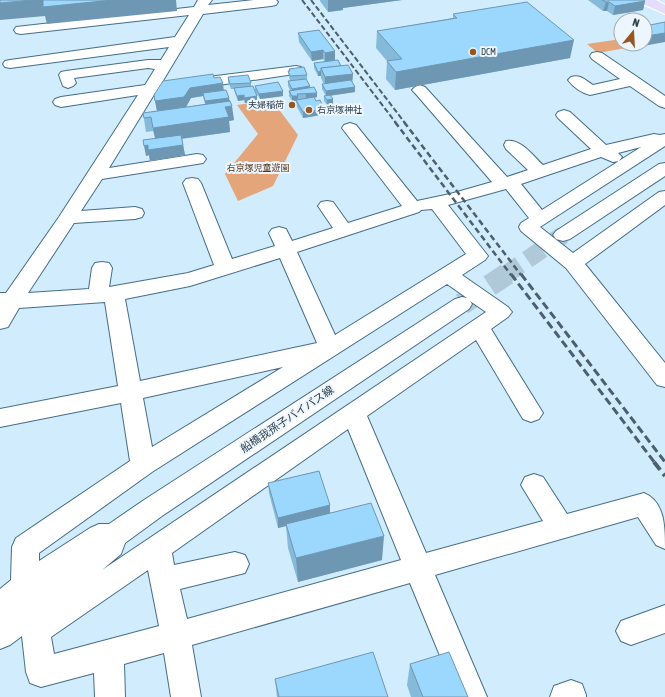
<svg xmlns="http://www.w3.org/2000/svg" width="665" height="697" viewBox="0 0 665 697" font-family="'Asap Condensed','Noto Sans JP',sans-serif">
<rect width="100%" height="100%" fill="#d1ecfd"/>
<g fill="#e3a579">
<polygon points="621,39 621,44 635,44 637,46 598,53 587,44"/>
<polygon points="272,100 298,135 273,186 238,201 225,174 258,134 237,105"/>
</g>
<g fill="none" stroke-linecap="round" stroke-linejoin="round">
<polyline stroke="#b0c9d9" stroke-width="18" stroke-dasharray="18 9" stroke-linecap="butt" points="505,275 563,235"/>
<polyline stroke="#b0c9d9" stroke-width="22" stroke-dasharray="22 11" stroke-linecap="butt" points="462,304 507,274"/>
<g stroke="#446e88" stroke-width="2">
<g id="minor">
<path d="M198 0H212L208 5 254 0H276L278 2 276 5 271 6 203 14 161 84 166 88 163 91 155 93 109 168 197 154 203 155 206 159 203 163 197 164 102 179 81 211 135 207 142 209 144 213 142 217 135 219 74 223 28 293 89 289 92 268 95 263 102 262 109 263 112 268 109 287 188 273 214 265 183 183 186 179 192 178 198 179 201 183 232 259 275 246 269 233 272 229 279 227 286 229 292 241 333 228 318 206 321 202 327 201 333 202 348 223 402 206 342 128 344 125 350 123 356 125 417 201 450 194 492 182 415 93 412 90 415 87 420 85 425 87 507 177 528 170 506 149 504 145 506 141C521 138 533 156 543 165L591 149 558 118 556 115 558 112 564 110 570 112 606 145 654 134 660 135 665 134V146L540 227 573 253 659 192 665 191V205L585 264 665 363V387L657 385 566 268 521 231 519 227 521 223 529 218 506 189 448 205 488 256 485 260 462 275 508 307 512 312 508 317 491 329 543 413 539 419 531 422 523 419 476 340 367 416 426 553 543 521 521 485 525 477 534 474 543 477 567 514 644 493C665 502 665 527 665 549L656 545 638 517 435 575 487 697H457L410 583 192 645 201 697H171L164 653 124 664 125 697H95L94 673 41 687 30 683 26 672 22 636 10 645 0 649V589L11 580 12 547 16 538 130 461 121 403 0 427V409L118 386 105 302 19 308 8 327 0 329V293H6L59 217 138 95 61 107 55 105 53 102 55 99 61 97 145 85 155 69 148 68 74 78 76 83 73 86 68 88 63 86 59 75 61 72 66 71 148 60H161L169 47 10 68 5 67 3 64 5 61 10 60 175 37 189 15 21 34 16 33 14 30 16 27 194 7ZM641 147 542 210 521 184 601 157 613 162 619 161 622 157 618 153ZM432 209 466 254 335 335 297 252 419 212 421 210ZM280 258 317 343 140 381 125 299 190 286ZM447 284 467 298 462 297 455 299 144 500 109 524H99L90 528 39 561V553L152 472ZM470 301 486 312 102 570 121 554 125 543 162 516 469 309 472 304ZM283 367 152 447 143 398ZM348 429 401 560 187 619 180 589 245 573 249 564 245 555 235 552 174 565 172 553ZM148 570 159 626 54 654 51 637Z"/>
<path d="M597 52 602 53 665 96V108L659 106 630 86 590 95C582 93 573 87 568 80L571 77C580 74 585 80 593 85L620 79 592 59 590 56 592 53Z"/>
<polygon points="296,66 301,67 303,70 301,73 192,89 187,87 184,84 187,81 192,79"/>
<polygon points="665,163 665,176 570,239 563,241 556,239 553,235 556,231 659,164"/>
<polygon points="665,605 665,633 631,645 621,641 616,631 621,621"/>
<polygon points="571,680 582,684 586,695 586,697 550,697 554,686"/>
</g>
</g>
<g stroke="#fff" stroke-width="2">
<polygon id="major" points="639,0 656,0 665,5 665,14 641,3"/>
</g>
<use href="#minor" fill="#fff" fill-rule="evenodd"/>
<use href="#major" fill="#e3dcfa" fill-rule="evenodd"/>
<g stroke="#4c5f6c" stroke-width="2" stroke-dasharray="5.5 2.5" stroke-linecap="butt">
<polyline points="302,0 396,123"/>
<polyline points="311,0 405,123"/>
</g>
<g stroke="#4c5f6c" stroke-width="2.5" stroke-dasharray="6 3.5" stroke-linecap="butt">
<polyline points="395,122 511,275"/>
<polyline points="404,122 521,275"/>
</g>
<g stroke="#4c5f6c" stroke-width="3" stroke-dasharray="8 4" stroke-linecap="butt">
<polyline points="511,274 655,463"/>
<polyline points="521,274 665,462"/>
</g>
<polyline stroke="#4c5f6c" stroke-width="4" stroke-dasharray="10 5" stroke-linecap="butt" points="654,462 665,476"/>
</g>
<g fill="#86bada" fill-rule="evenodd">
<polygon points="320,0 402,0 343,8 343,10 328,12 320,1"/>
<polygon points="588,0 643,0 645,1 643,10 613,15 607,11 603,11"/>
<polygon points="453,14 570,58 395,90 386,79 387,61 376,48 377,31 453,18"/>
<polygon points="319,30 335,60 328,62 341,66 353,74 352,83 355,92 330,96 333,104 327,105 324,101 324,96 326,96 322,89 322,84 324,84 321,78 321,76 318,76 314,68 314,63 325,62 323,59 312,61 299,42 298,33"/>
<polygon points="289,69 307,75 307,79 306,80 310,88 317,93 317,97 314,98 316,101 323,106 323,111 321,111 321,115 303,118 296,105 296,101 292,101 289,96 289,91 290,90 288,86 288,81 290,81 288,71 289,71"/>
<polygon points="228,77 251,83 251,86 257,96 257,101 245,103 244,100 238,101 235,93 234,89 231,89 228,82"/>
<path d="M214 78 224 90 230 101 234 120 229 121 230 132 182 139 185 155 150 161 149 155 146 156 155 138 153 131 146 132 143 113 157 111 154 95ZM203 96 205 104 186 107 191 98Z"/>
<polygon points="255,86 283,96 260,99 255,91"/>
<polygon points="268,483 330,505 330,513 382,560 298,582 288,548 286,526 278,528 269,493"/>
<polygon points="410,664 468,697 411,697 407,685"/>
<polygon points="275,679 388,697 277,697"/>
</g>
<g fill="#6d97b2">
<polygon points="33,0 176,0 177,11 47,24 45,16 0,20 0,3"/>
<polygon points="328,0 402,0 343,8 343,10 328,12"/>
<polygon points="645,1 643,10 613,15 615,6"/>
<polygon points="606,2 609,2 607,11 603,11"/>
<polygon points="665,33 665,42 643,46 643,44 645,44 646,36"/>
<polygon points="574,40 570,58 395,90 396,72"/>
<polygon points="323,50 323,59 312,61 311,52"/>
<polygon points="335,51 335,60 325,62 325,53"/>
<polygon points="321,71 321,76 318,76 318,72"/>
<polygon points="353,74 352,83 325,87 325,77"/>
<polygon points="223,83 224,93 203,93 203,96 191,98 186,107 157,111 155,101 190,88"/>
<polygon points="310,86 310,91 292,94 292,89"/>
<polygon points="355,87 355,92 326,96 326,91"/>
<polygon points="283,91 283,96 260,99 259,94"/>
<polygon points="317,93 317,97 306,99 306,94"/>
<polygon points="244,95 244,100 238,101 237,96"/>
<polygon points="257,96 257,101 245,103 244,98"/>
<rect x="292" y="96" width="6" height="5"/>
<polygon points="229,98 230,103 206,106 205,101"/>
<polygon points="333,99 333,104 327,105 327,100"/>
<polygon points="232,106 234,120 229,121 230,132 156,142 153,128 225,107"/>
<polygon points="319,106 323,106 323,111 321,111 321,115 303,118 303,112"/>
<polygon points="148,145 183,145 185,155 150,161 149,155 146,156 144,146"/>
<polygon points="330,505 330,515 286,524 286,526 278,528 278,518"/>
<polygon points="384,536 382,560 298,582 296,558"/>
</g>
<g fill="#9cd8fe" stroke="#6d97b2">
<polygon points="0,0 33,0 0,3"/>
<polygon points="43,0 113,0 43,7"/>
<polygon points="602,0 643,0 645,1 615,6 609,2 606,2"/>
<polygon points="527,2 574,40 396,72 387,61 402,59 377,31 457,18 453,14"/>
<polygon points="665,22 665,33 646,36 645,36 645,26"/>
<polygon points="319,30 335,51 325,53 323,50 311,52 298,33"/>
<polygon points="338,60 341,66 321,68 321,71 318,72 314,63"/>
<polygon points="348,65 353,74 325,77 321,68"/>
<polygon points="304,67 307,75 290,76 288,71 290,71 289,69"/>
<polygon points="213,74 214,78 220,77 223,83 190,88 184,97 155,101 154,95 163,81"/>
<polygon points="248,75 251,83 230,84 228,77"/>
<polygon points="306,79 310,86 292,89 288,81"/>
<polygon points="351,80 355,87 326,91 322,84"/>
<polygon points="278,82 283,91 259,94 255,86"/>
<polygon points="253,86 257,96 244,98 244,95 237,96 234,88"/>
<polygon points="314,87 317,93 297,94 298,96 292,96 289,91"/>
<polygon points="226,90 229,98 205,101 203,93"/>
<polygon points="330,95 333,99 327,100 324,96"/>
<polygon points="314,97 316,101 320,100 323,106 319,106 321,110 303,112 296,100"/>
<polygon points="230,101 232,106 225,107 229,117 153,128 151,117 144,118 143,113"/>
<polygon points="181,135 183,145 148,150 148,145 144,146 143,140"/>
<polygon points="319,471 330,505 278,518 268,483"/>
<polygon points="371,503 384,536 296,558 286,524"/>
<polygon points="373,652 388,697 279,697 275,679"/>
<polygon points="449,652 468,697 423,697 410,664"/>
</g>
<g fill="#975721" stroke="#edf6fc" stroke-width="1.5">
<circle cx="473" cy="52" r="4"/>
<circle cx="292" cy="105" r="4"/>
<circle cx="309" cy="110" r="4"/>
</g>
<g text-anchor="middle" stroke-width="4" stroke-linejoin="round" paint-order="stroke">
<g font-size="9" fill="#2b3d49" stroke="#edf6fc" text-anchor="start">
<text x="481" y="55">DCM</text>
<text x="284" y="108" text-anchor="end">夫婦稲荷</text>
<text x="317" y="113">右京塚神社</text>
</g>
<g font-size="9" fill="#5a361a" stroke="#edf6fc">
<text x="258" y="171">右京塚児童遊園</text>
</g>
<g font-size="11" fill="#2b3d49" stroke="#edf6fc">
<text transform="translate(287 419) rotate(-34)" y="4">船橋我孫子バイパス線</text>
</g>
</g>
<g transform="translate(633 32) rotate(18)"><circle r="19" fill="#edf6fc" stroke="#9facb4"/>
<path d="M0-3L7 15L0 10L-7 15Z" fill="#975721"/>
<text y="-6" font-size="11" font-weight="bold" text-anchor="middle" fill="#2b3d49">N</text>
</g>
</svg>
